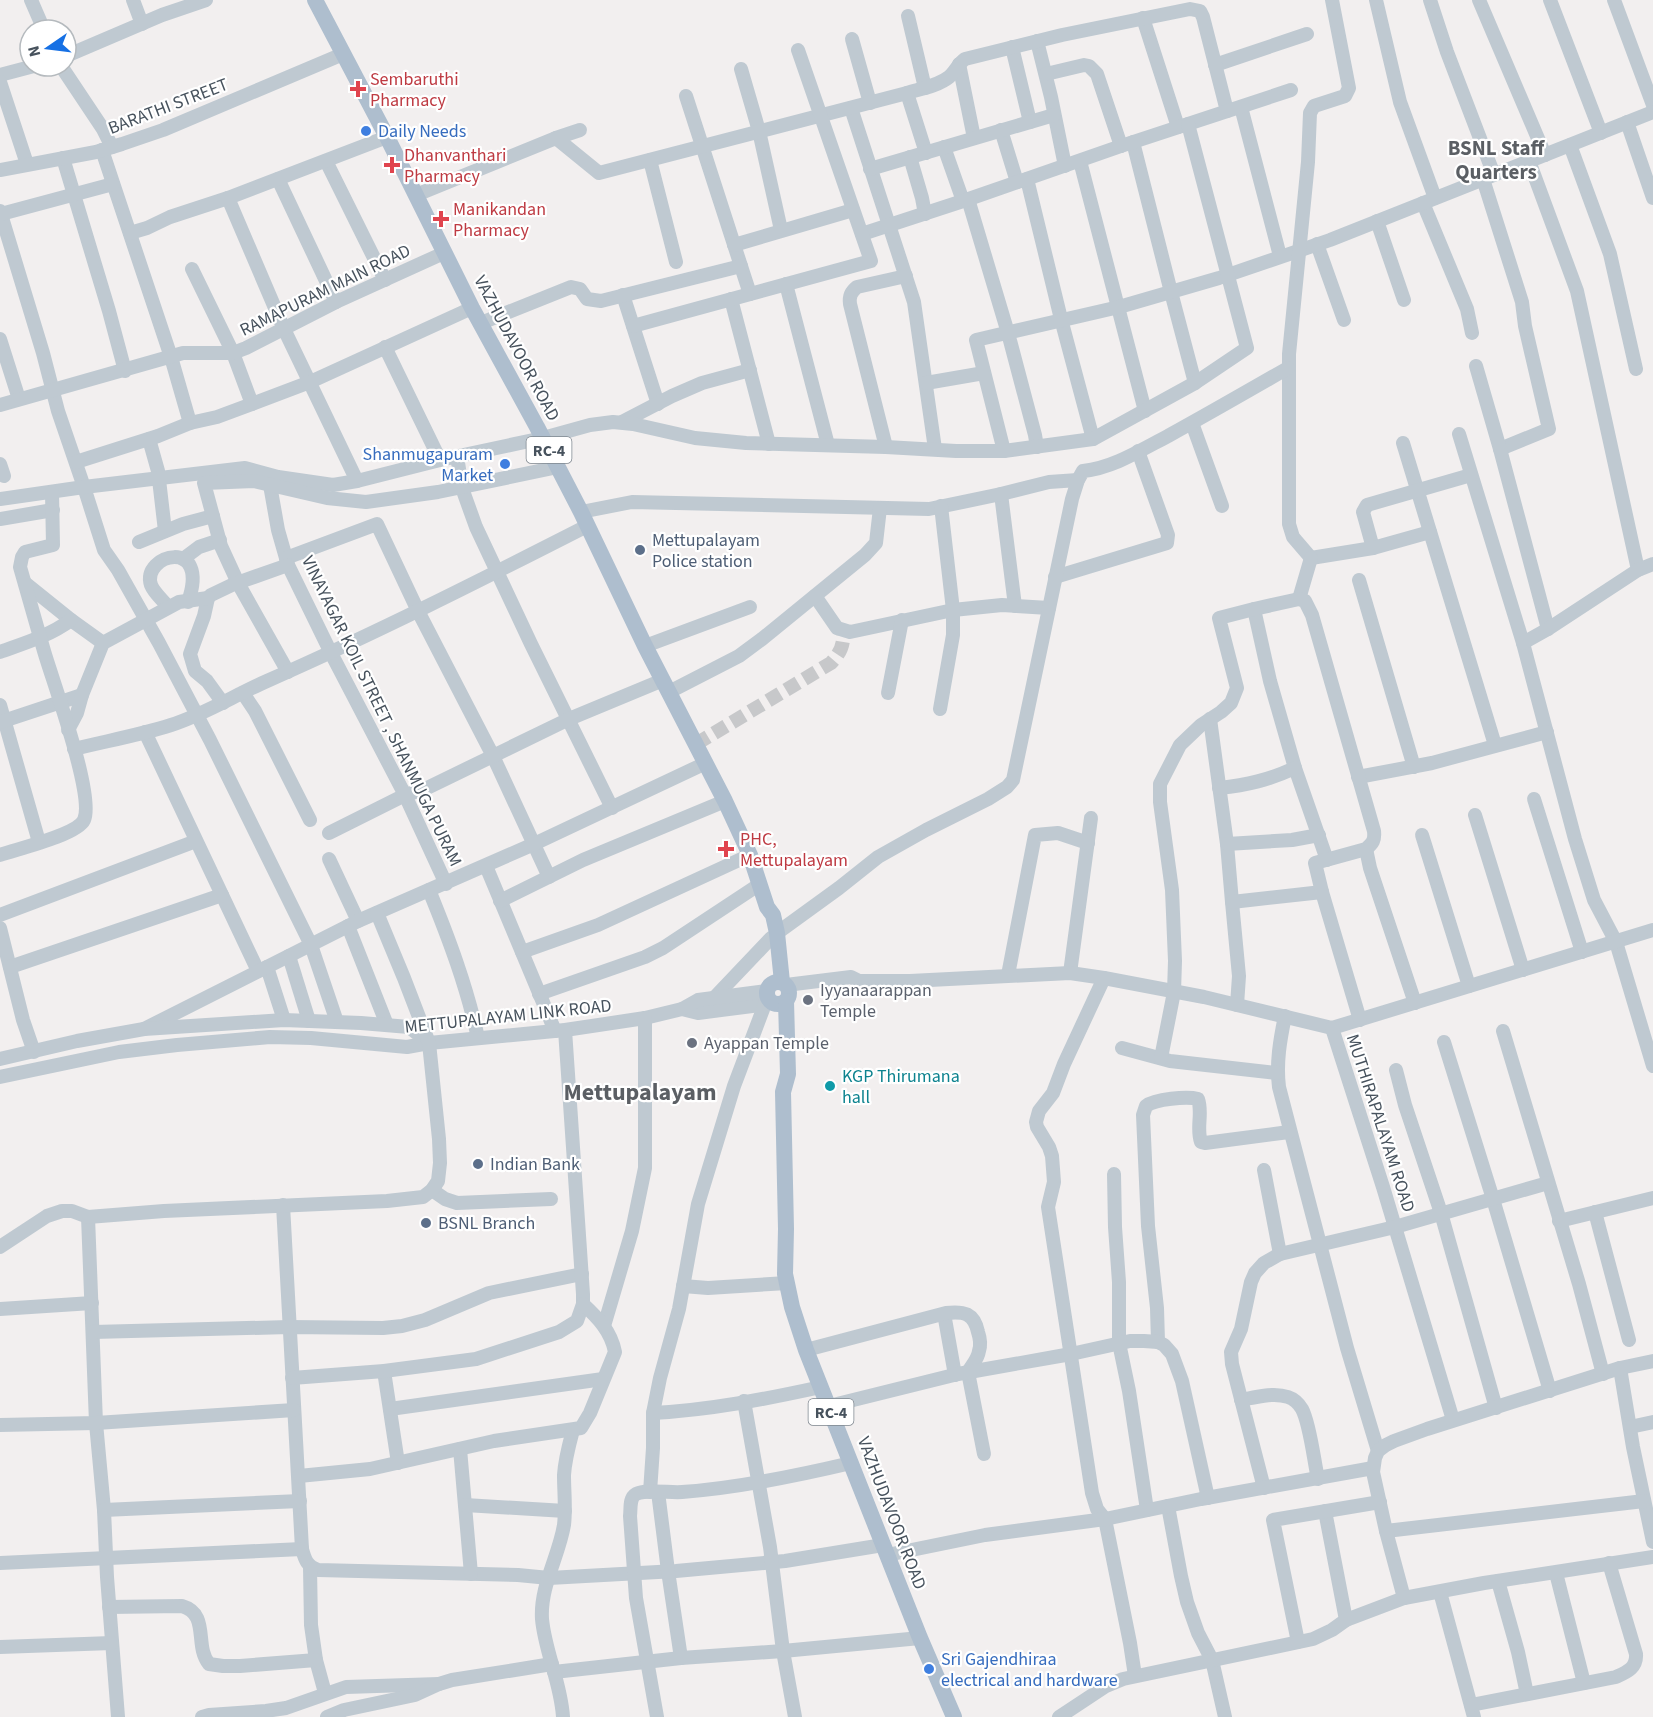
<svg xmlns="http://www.w3.org/2000/svg" width="1653" height="1717" viewBox="0 0 1653 1717" font-family="'Source Sans 3',sans-serif">
<rect width="100%" height="100%" fill="#f2efef"/>
<g fill="none" stroke-linecap="round" stroke-linejoin="round">
<path stroke="#c7c8ca" stroke-width="14" stroke-dasharray="14 7" stroke-linecap="butt" d="M696 744 831 663C841 652 844 645 843 631"/>
<g stroke="#bfc9d1" stroke-width="14">
<polyline points="31,0 44,30"/>
<polyline points="133,0 142,24"/>
<polyline points="1376,0 1400,102 1435,198"/>
<polyline points="1430,0 1447,52 1494,175"/>
<polyline points="1479,0 1545,155"/>
<polyline points="1550,0 1601,133"/>
<polyline points="1614,0 1653,105"/>
<polyline points="908,16 925,88"/>
<polyline points="1143,18 1178,127"/>
<polyline points="852,39 870,103"/>
<polyline points="1037,41 1051,97 1065,166"/>
<polyline points="1012,47 1030,122"/>
<polyline points="66,56 162,15 206,0"/>
<polyline points="959,64 974,138"/>
<polyline points="1215,65 1307,34"/>
<polyline points="61,66 103,129 112,147"/>
<polyline points="741,69 759,131 781,230"/>
<polyline points="1046,74 1084,65 1089,66 1097,74 1121,146"/>
<polyline points="0,75 34,66"/>
<polyline points="0,82 27,164"/>
<polyline points="907,93 926,153"/>
<polyline points="686,96 750,294"/>
<polyline points="1241,107 1280,256"/>
<polyline points="851,108 914,302 935,449"/>
<polyline points="1627,122 1653,198"/>
<polyline points="1001,130 1017,182"/>
<polyline points="556,138 580,130"/>
<polyline points="1133,142 1171,292 1195,383"/>
<polyline points="1570,145 1610,254 1636,369"/>
<polyline points="944,147 963,201"/>
<polyline points="102,150 171,357 190,423"/>
<polyline points="910,157 922,198 925,214"/>
<polyline points="63,158 109,311 125,371"/>
<polyline points="650,160 676,262"/>
<polyline points="326,161 385,280"/>
<polyline points="1080,161 1145,411"/>
<polyline points="1529,161 1577,291 1638,570"/>
<polyline points="870,169 1054,115"/>
<polyline points="0,170 96,152 122,144 163,130 343,54"/>
<polyline points="278,179 336,302"/>
<polyline points="1027,179 1061,319 1093,439"/>
<polyline points="1483,179 1522,302 1525,326 1549,429 1500,449"/>
<path d="M416 195 556 138 599 173 907 93C920 89 938 86 949 77 955 72 958 64 965 59L1062 35 1190 9 1200 11 1203 17 1227 111"/>
<polyline points="228,198 284,329 357,481"/>
<polyline points="968,199 1008,333 1035,435 1037,447"/>
<polyline points="1423,203 1467,309 1472,333"/>
<polyline points="0,211 43,353 58,411 84,487 104,550 118,570 159,643 210,740 311,945 337,1022"/>
<polyline points="1,214 113,184"/>
<polyline points="1377,221 1404,300"/>
<polyline points="130,233 147,228 170,217 228,198 387,137"/>
<polyline points="862,234 963,201 1121,146 1291,90"/>
<polyline points="1317,244 1344,320"/>
<polyline points="734,245 853,210"/>
<polyline points="192,269 233,353 252,404"/>
<polyline points="786,284 828,445"/>
<polyline points="623,295 658,404"/>
<polyline points="731,299 769,444"/>
<polyline points="481,323 571,287 580,289 587,299 601,301 741,266"/>
<polyline points="633,326 871,261 798,50"/>
<polyline points="0,339 19,399"/>
<polyline points="385,347 440,460"/>
<polyline points="1476,366 1500,449 1548,629"/>
<polyline points="926,383 984,373"/>
<polyline points="0,405 183,353 233,353 246,348 336,302 444,253"/>
<polyline points="622,422 672,396 702,383 750,370"/>
<polyline points="1192,423 1222,506"/>
<polyline points="1459,434 1523,643 1575,839 1594,900 1616,942 1653,1066"/>
<polyline points="149,439 158,471 165,531"/>
<polyline points="1403,443 1495,745"/>
<path d="M886 447 850 304C849 296 851 292 857 287L906 276"/>
<polyline points="1004,451 976,340 1119,307 1219,278 1330,240 1653,112"/>
<polyline points="457,456 462,488 476,527 531,644 612,808"/>
<polyline points="76,462 158,436 190,423 217,417 252,404 310,382 472,308"/>
<polyline points="0,464 4,476"/>
<polyline points="270,485 278,530 288,565 331,653 405,795 446,884"/>
<polyline points="1001,494 1015,606"/>
<polyline points="0,499 84,487 245,468 278,477 333,485 357,481 440,460 543,438 590,425 613,422 633,424 695,438 746,443 886,447 956,451 1004,451 1093,439 1195,383 1247,348 1188,124"/>
<polyline points="581,512 632,502 929,509 1001,494 1049,482 1078,480"/>
<polyline points="0,519 53,510"/>
<polyline points="139,542 183,524 213,516"/>
<polyline points="1373,548 1363,512 1367,505 1471,475"/>
<polyline points="286,558 377,524 418,611 493,756 549,877"/>
<polyline points="1311,558 1293,537 1289,524 1289,354 1308,162 1310,113 1314,106 1345,96 1349,88 1332,0"/>
<polyline points="1311,558 1373,548 1430,532"/>
<polyline points="183,559 199,547 220,540"/>
<polyline points="1055,577 1167,543 1168,535 1138,451"/>
<polyline points="1359,580 1414,767"/>
<polyline points="25,583 71,620 103,643"/>
<polyline points="815,596 837,628 850,632 953,610 1002,605 1049,608"/>
<polyline points="1299,599 1311,558"/>
<path d="M168 607C163 600 154 593 151 585 141 554 211 536 188 602"/>
<polyline points="1254,609 1270,681 1295,768 1327,860"/>
<polyline points="1523,643 1548,629 1638,570 1653,564"/>
<polyline points="645,646 750,607"/>
<path d="M0 652C25 643 49 636 71 620"/>
<polyline points="288,672 238,583 221,546 204,483 254,481 327,498 366,502 438,492 558,467"/>
<polyline points="669,692 739,656 762,639 865,555 876,543 880,508"/>
<polyline points="243,693 255,711 310,820"/>
<polyline points="888,693 902,620"/>
<polyline points="223,703 207,681 195,671 190,654 204,616 208,598 211,595 234,584 288,565"/>
<polyline points="0,705 39,842"/>
<polyline points="940,709 953,635 953,610 941,506"/>
<polyline points="1210,719 1227,844 1232,902 1239,976 1237,1005"/>
<polyline points="0,722 82,695"/>
<polyline points="68,730 77,713 82,695 103,643 179,602 208,598"/>
<polyline points="145,732 258,971"/>
<path d="M74 749C106 741 140 735 171 725 205 714 235 695 267 681 376 633 481 580 587 526"/>
<polyline points="1358,777 1432,763 1547,732"/>
<path d="M1219 788C1247 785 1269 780 1295 768"/>
<polyline points="1534,799 1582,952"/>
<polyline points="1475,815 1523,970"/>
<polyline points="329,833 405,795 425,789 569,719 663,680"/>
<polyline points="1422,835 1469,986"/>
<polyline points="1227,844 1292,840 1319,835"/>
<polyline points="1366,849 1370,868 1415,1003"/>
<path d="M0 855C17 849 77 835 84 820 95 796 53 682 44 651 36 623 28 595 20 567L22 557 25 552 53 545 52 492"/>
<polyline points="329,859 358,921"/>
<polyline points="486,866 555,1031"/>
<path d="M429 890C449 939 467 987 478 1038"/>
<polyline points="500,901 583,860 725,801"/>
<polyline points="1232,902 1322,892"/>
<polyline points="0,915 196,841"/>
<polyline points="348,926 387,1025"/>
<polyline points="0,928 23,1020 34,1052"/>
<path d="M777 933 839 888 878 857 926 830 988 799 1007 787 1013 780 1072 499 1078 480 1083 471C1113 468 1141 450 1168 436 1208 414 1248 391 1288 368"/>
<polyline points="522,952 598,925 750,855"/>
<polyline points="289,956 309,1021"/>
<polyline points="10,967 222,895"/>
<polyline points="267,967 284,1020"/>
<polyline points="1070,973 1091,818"/>
<polyline points="1008,975 1035,835 1058,833 1088,843"/>
<polyline points="1104,978 1064,1064 1053,1093 1039,1111 1036,1122 1037,1127 1049,1147 1052,1156 1054,1182 1048,1207 1092,1493 1097,1509 1105,1519 1130,1643 1135,1676"/>
<polyline points="786,985 851,977 859,981 910,981 1070,973 1104,978 1204,997 1332,1028 1653,930"/>
<polyline points="539,994 645,957 663,948 760,884"/>
<polyline points="714,998 771,938"/>
<polyline points="682,1009 698,1013 760,1005 771,1001"/>
<path d="M1285 1016C1280 1040 1276 1063 1279 1087L1347 1348 1378 1451"/>
<polyline points="1332,1028 1383,1187 1453,1420"/>
<polyline points="144,1029 358,921 534,844 706,763"/>
<polyline points="1503,1031 1579,1284 1603,1374"/>
<polyline points="1444,1042 1493,1199 1550,1391"/>
<polyline points="1122,1048 1170,1061 1277,1073"/>
<path d="M1161 1058 1174 992 1175 961 1172 890 1160 802V784L1180 745 1201 725 1221 712 1231 703 1237 688 1219 618 1254 609 1299 599 1305 601 1312 615 1374 831C1375 840 1373 843 1366 849L1315 863 1322 892 1360 1020"/>
<polyline points="0,1059 77,1041 144,1029 284,1020 361,1023 409,1027 428,1042"/>
<polyline points="1396,1070 1405,1105 1441,1213 1496,1408"/>
<polyline points="0,1077 119,1052 177,1045 270,1037 311,1038 407,1047 429,1043 565,1030 645,1018 682,1009 698,1000 767,991"/>
<polyline points="1264,1170 1280,1254"/>
<polyline points="1114,1174 1115,1227 1119,1282 1119,1343 1129,1391 1147,1510"/>
<polyline points="432,1190 445,1199 457,1203 551,1199"/>
<path d="M283 1205 302 1549C305 1560 307 1566 318 1570L518 1575 549 1578 676 1571 785 1561 883 1545"/>
<polyline points="1595,1212 1629,1340"/>
<polyline points="88,1217 96,1423 104,1510 107,1577 118,1717"/>
<polyline points="1559,1221 1653,1198"/>
<polyline points="0,1247 47,1216 62,1211 72,1211 88,1217 164,1211 387,1201 423,1197 432,1190 438,1181 440,1163 439,1139 429,1043 404,978 377,913"/>
<polyline points="683,1286 708,1288 787,1283"/>
<polyline points="0,1309 92,1303"/>
<polyline points="945,1319 955,1375"/>
<polyline points="604,1326 632,1231 645,1168 645,1018"/>
<polyline points="93,1332 289,1327 383,1328 402,1326 425,1320 489,1293 582,1274"/>
<path d="M1158 1342 1157 1308 1148 1226 1143 1115 1146 1106C1155 1099 1187 1096 1198 1099 1203 1113 1196 1128 1201 1142L1205 1143 1289 1132"/>
<path d="M806 1350 946 1313C964 1311 974 1313 978 1332 980 1338 981 1345 979 1351 978 1359 972 1365 968 1372L984 1454"/>
<polyline points="1620,1368 1633,1447 1653,1542"/>
<polyline points="384,1371 398,1463"/>
<polyline points="292,1378 384,1371 476,1359 559,1332 577,1321 583,1304 583,1294 565,1030"/>
<path d="M1241 1400C1256 1397 1274 1392 1288 1397 1294 1399 1299 1404 1302 1409 1310 1424 1314 1461 1318 1479"/>
<polyline points="744,1401 770,1547 783,1651 795,1717"/>
<polyline points="829,1406 958,1374 1071,1354 1130,1341 1144,1341 1158,1342 1164,1345 1172,1354 1182,1381 1208,1498"/>
<polyline points="390,1409 603,1379"/>
<path d="M653 1413C710 1410 766 1399 821 1387"/>
<polyline points="0,1425 96,1423 294,1410"/>
<polyline points="1630,1427 1653,1422"/>
<polyline points="460,1449 471,1574"/>
<path d="M299 1476 370 1469 494 1441 581 1428 590 1413 615 1352C611 1331 598 1318 583 1304"/>
<polyline points="1264,1488 1232,1364 1231,1352 1241,1329 1251,1282 1255,1273 1264,1263 1280,1254 1395,1227 1548,1183"/>
<polyline points="650,1492 653,1448 653,1413 660,1378 679,1309 698,1204 734,1086 765,1004"/>
<polyline points="658,1492 668,1571 681,1658"/>
<polyline points="465,1505 565,1511"/>
<polyline points="1168,1506 1181,1576 1187,1602 1198,1633 1212,1660 1225,1717"/>
<polyline points="104,1510 300,1501"/>
<polyline points="1325,1511 1346,1620"/>
<polyline points="1386,1531 1644,1501"/>
<polyline points="887,1555 985,1535 1105,1519 1201,1499 1373,1468"/>
<polyline points="0,1563 302,1549"/>
<polyline points="310,1567 311,1625 316,1660 325,1693"/>
<polyline points="1556,1573 1584,1683"/>
<polyline points="1498,1581 1518,1652 1527,1694"/>
<polyline points="1440,1592 1474,1717"/>
<polyline points="1404,1598 1386,1531 1373,1472 1375,1458 1378,1451 1386,1445 1394,1441 1427,1429 1620,1368 1653,1361"/>
<path d="M109 1607 182 1606C210 1614 194 1646 209 1664L223 1666H240L316 1660"/>
<polyline points="1298,1642 1273,1520 1380,1502"/>
<polyline points="0,1647 112,1643"/>
<polyline points="554,1672 681,1658 783,1651 920,1638"/>
<path d="M1471 1705 1616 1677C1627 1672 1637 1668 1636 1654L1609 1563"/>
<polyline points="202,1717 209,1715 266,1711 286,1708 346,1687 439,1684"/>
<polyline points="327,1717 344,1710 415,1695 439,1684 452,1680 552,1664"/>
<path d="M563 1717C561 1683 545 1652 542 1619 540 1586 559 1556 564 1525 566 1508 564 1492 564 1475 565 1459 569 1445 573 1430"/>
<path d="M657 1717 636 1598 630 1516C631 1509 629 1498 636 1494 646 1489 670 1493 682 1492 739 1488 796 1476 851 1463"/>
<polyline points="1059,1717 1106,1686 1123,1679 1313,1639 1332,1630 1346,1620 1404,1598 1484,1583 1653,1557"/>
</g>
<g stroke="#aebece" stroke-width="16">
<polyline points="315,0 387,137 472,308 537,427 581,512 645,646 725,801 750,855 767,907 773,915 777,933 782,982"/>
<circle cx="778" cy="993" r="11"/>
<polyline points="786,1001 788,1074 783,1092 786,1229 785,1274 792,1307 806,1350 920,1638 954,1717"/>
</g>
</g>
<g fill="#e0444e" stroke="#fff" stroke-width="2">
<path d="M355 80h6v6h6v6h-6v6h-6v-6h-6v-6h6z"/>
<path d="M389 156h6v6h6v6h-6v6h-6v-6h-6v-6h6z"/>
<path d="M438 210h6v6h6v6h-6v6h-6v-6h-6v-6h6z"/>
<path d="M723 840h6v6h6v6h-6v6h-6v-6h-6v-6h6z"/>
</g>
<g fill="#3f7fe0" stroke="#fff" stroke-width="2">
<circle cx="366" cy="131" r="6"/>
<circle cx="505" cy="464" r="6"/>
<circle cx="929" cy="1669" r="6"/>
</g>
<g fill="#5c6f8a" stroke="#fff" stroke-width="2">
<circle cx="640" cy="550" r="6"/>
<circle cx="478" cy="1164" r="6"/>
<circle cx="426" cy="1223" r="6"/>
</g>
<g fill="#6b7280" stroke="#fff" stroke-width="2">
<circle cx="808" cy="1000" r="6"/>
<circle cx="692" cy="1043" r="6"/>
</g>
<circle fill="#0f9aa8" stroke="#fff" stroke-width="2" cx="830" cy="1086" r="6"/>
<g text-anchor="middle" stroke-width="4.5" stroke-linejoin="round" paint-order="stroke">
<g fill="#fff" stroke="#7e868e" stroke-width="1.5">
<rect x="526.5" y="437" width="45" height="26" rx="4.5"/>
<rect x="808.5" y="1399" width="45" height="26" rx="4.5"/>
</g>
<g font-size="16" font-weight="bold" fill="#47525d">
<text x="549" y="456">RC-4</text>
<text x="831" y="1418">RC-4</text>
</g>
<g font-size="18" fill="#be3a42" stroke="#fff" text-anchor="start">
<text x="370" y="85">Sembaruthi<tspan x="370" dy="21">Pharmacy</tspan></text>
<text x="404" y="161">Dhanvanthari<tspan x="404" dy="21">Pharmacy</tspan></text>
<text x="453" y="215">Manikandan<tspan x="453" dy="21">Pharmacy</tspan></text>
<text x="740" y="845">PHC,<tspan x="740" dy="21">Mettupalayam</tspan></text>
</g>
<g font-size="18" fill="#47525d" stroke="#fff">
<text transform="translate(168 106) rotate(-21)" y="6">BARATHI STREET</text>
<text transform="translate(325 290) rotate(-26)" y="6">RAMAPURAM MAIN ROAD</text>
<text transform="translate(517 348) rotate(62)" y="6">VAZHUDAVOOR ROAD</text>
<text transform="translate(382 711) rotate(64)" y="6">VINAYAGAR KOIL STREET , SHANMUGA PURAM</text>
<text transform="translate(508 1016) rotate(-6)" y="6">METTUPALAYAM LINK ROAD</text>
<text transform="translate(1381 1123) rotate(72)" y="6">MUTHIRAPALAYAM ROAD</text>
<text transform="translate(892 1513) rotate(69)" y="6">VAZHUDAVOOR ROAD</text>
</g>
<g font-size="18" fill="#366cbe" stroke="#fff" text-anchor="start">
<text x="378" y="137">Daily Needs</text>
<text x="493" y="460" text-anchor="end">Shanmugapuram<tspan x="493" dy="21">Market</tspan></text>
<text x="941" y="1665">Sri Gajendhiraa<tspan x="941" dy="21">electrical and hardware</tspan></text>
</g>
<g font-size="18" fill="#4e5e75" stroke="#fff" text-anchor="start">
<text x="652" y="546">Mettupalayam<tspan x="652" dy="21">Police station</tspan></text>
<text x="490" y="1170">Indian Bank</text>
<text x="438" y="1229">BSNL Branch</text>
</g>
<g font-size="18" fill="#5b616d" stroke="#fff" text-anchor="start">
<text x="820" y="996">Iyyanaarappan<tspan x="820" dy="21">Temple</tspan></text>
<text x="704" y="1049">Ayappan Temple</text>
</g>
<g font-size="18" fill="#0d838f" stroke="#fff" text-anchor="start">
<text x="842" y="1082">KGP Thirumana<tspan x="842" dy="21">hall</tspan></text>
</g>
<g font-size="21" font-weight="bold" fill="#5b5f64" stroke="#fff">
<text x="1496" y="155">BSNL Staff<tspan x="1496" dy="24">Quarters</tspan></text>
</g>
<g font-size="24" font-weight="bold" fill="#5b5f64" stroke="#fff">
<text x="640" y="1100">Mettupalayam</text>
</g>
</g>
<g transform="translate(48 48) rotate(256)"><circle r="28" fill="#ffffff" stroke="#b5babe" stroke-width="1.5"/>
<path d="M0-4.5L10 22L0 15L-10 22Z" fill="#1670e4"/>
<text y="-9" font-size="16" font-weight="bold" text-anchor="middle" fill="#47525d">N</text>
</g>
</svg>
